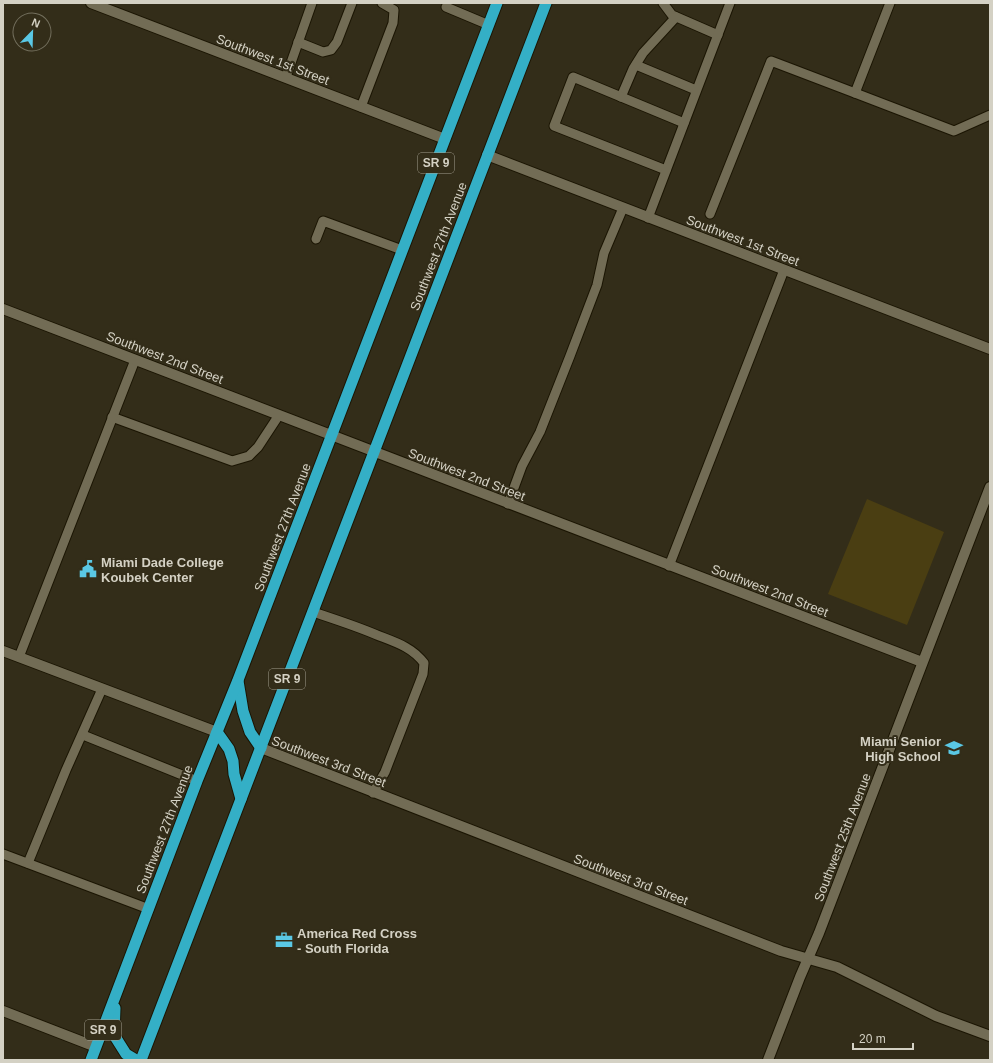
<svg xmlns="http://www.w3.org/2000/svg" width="993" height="1063" viewBox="0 0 993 1063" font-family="Helvetica,sans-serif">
<rect width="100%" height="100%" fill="#332d19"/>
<polygon fill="#4a3e12" points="867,499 944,532 907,625 828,594"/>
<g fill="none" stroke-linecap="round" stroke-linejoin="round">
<g stroke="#1b1503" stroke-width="11">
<g id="service">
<polyline points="663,3 672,15 718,35"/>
<polyline points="890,3 855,93 954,131 990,115"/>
<polyline points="446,7 489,25"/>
<polyline points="298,42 323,52 331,50 337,42 352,3"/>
<polyline points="636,65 696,90"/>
<polyline points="286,77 312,3"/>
<polyline points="621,97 633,69 643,53 676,17"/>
<polyline points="361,107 393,23 394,10 382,3"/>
<polyline points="666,170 554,126 573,77 684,123"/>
<polyline points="710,214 771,61 855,93"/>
<polyline points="648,218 730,3"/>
<polyline points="316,239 323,221 402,250"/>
<polyline points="112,417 232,461 249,456 258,447 279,415"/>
<polyline points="508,504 522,466 540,432 570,356 597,285 604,253 623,208"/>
<polyline points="669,566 784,270"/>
<path d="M313 612C334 619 356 626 377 635 395 642 412 647 424 663L423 674 385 772 373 793"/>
<polyline points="19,657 135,360"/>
<polyline points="83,735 197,781"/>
<polyline points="3,854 149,909"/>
<polyline points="28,863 66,770 102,689"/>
</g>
</g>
<g stroke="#1b1503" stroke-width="12">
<g id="minor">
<polyline points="91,3 445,139"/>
<polyline points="487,155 990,349"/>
<polyline points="3,309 922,662"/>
<polyline points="3,651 217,732"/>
<polyline points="261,748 781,951 837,967 936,1016 990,1036"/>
<polyline points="3,1011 96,1047"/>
<polyline points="768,1060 800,977 819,933 990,487"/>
</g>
</g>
<g stroke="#1b1503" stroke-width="13">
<g id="trunk">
<polyline points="238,681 243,711 250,732 261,748"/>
<polyline points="217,732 229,749 233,761 234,774 241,799"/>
<polyline points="115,1008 114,1035 126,1054 136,1060"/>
<polyline points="91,1060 197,781 238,680 497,3"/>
<polyline points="141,1060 546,3"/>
</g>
</g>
<use href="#service" stroke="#726c55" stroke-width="9"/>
<use href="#minor" stroke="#726c55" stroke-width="10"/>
<use href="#trunk" stroke="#34afc6" stroke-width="11"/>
</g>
<defs>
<g id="civic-bare" transform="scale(1.38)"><path d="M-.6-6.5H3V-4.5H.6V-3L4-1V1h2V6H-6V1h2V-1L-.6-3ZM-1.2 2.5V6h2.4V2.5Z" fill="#5ac8e5" stroke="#332d19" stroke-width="2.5" paint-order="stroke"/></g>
<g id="school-bare" transform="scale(1.38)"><path d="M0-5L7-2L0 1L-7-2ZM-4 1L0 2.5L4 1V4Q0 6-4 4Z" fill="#5ac8e5" stroke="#332d19" stroke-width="2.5" paint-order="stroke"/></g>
<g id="office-bare" transform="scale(1.38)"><path d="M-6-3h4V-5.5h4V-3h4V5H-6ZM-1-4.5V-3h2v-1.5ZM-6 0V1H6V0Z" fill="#5ac8e5" stroke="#332d19" stroke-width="2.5" paint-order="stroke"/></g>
</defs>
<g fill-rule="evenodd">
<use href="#civic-bare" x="88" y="569"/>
<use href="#school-bare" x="954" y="748"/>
<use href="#office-bare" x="284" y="940"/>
</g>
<g text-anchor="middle" stroke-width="4" stroke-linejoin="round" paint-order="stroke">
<g fill="#332d19" stroke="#a4a091" stroke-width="1">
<rect x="418" y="153" width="36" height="20" rx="3"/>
<rect x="269" y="669" width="36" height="20" rx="3"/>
<rect x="85" y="1020" width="36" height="20" rx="3"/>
</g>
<g font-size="12" font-weight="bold" fill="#d4d1c4">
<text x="436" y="167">SR 9</text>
<text x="287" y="683">SR 9</text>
<text x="103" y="1034">SR 9</text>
</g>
<g font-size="13" fill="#d4d1c4" stroke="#332d19">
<text transform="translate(273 59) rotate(21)" y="5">Southwest 1st Street</text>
<text transform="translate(743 240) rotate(21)" y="5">Southwest 1st Street</text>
<text transform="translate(438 246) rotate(-69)" y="5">Southwest 27th Avenue</text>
<text transform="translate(165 357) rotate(21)" y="5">Southwest 2nd Street</text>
<text transform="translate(467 474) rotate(21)" y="5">Southwest 2nd Street</text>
<text transform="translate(282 527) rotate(-69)" y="5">Southwest 27th Avenue</text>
<text transform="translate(770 590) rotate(21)" y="5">Southwest 2nd Street</text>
<text transform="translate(329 761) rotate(21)" y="5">Southwest 3rd Street</text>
<text transform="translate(164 829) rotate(-69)" y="5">Southwest 27th Avenue</text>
<text transform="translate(842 837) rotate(-69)" y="5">Southwest 25th Avenue</text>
<text transform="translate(631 879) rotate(21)" y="5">Southwest 3rd Street</text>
</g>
<g font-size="13" font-weight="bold" fill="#d4d1c4" stroke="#332d19" text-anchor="start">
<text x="101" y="567">Miami Dade College<tspan x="101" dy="15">Koubek Center</tspan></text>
<text x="941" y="746" text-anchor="end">Miami Senior<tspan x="941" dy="15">High School</tspan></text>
<text x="297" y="938">America Red Cross<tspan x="297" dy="15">- South Florida</tspan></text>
</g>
</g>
<rect width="993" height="1063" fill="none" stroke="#d4d1c4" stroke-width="8"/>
<g transform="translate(32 32) rotate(23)"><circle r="19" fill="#332d19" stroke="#736f5d"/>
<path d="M0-3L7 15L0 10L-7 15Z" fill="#5ac8e5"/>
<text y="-6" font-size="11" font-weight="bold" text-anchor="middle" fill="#d4d1c4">N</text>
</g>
<path d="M853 1043v6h60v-6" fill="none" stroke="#d4d1c4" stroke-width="2"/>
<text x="859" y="1043" font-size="12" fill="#d4d1c4" stroke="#332d19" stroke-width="3" paint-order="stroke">20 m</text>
</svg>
